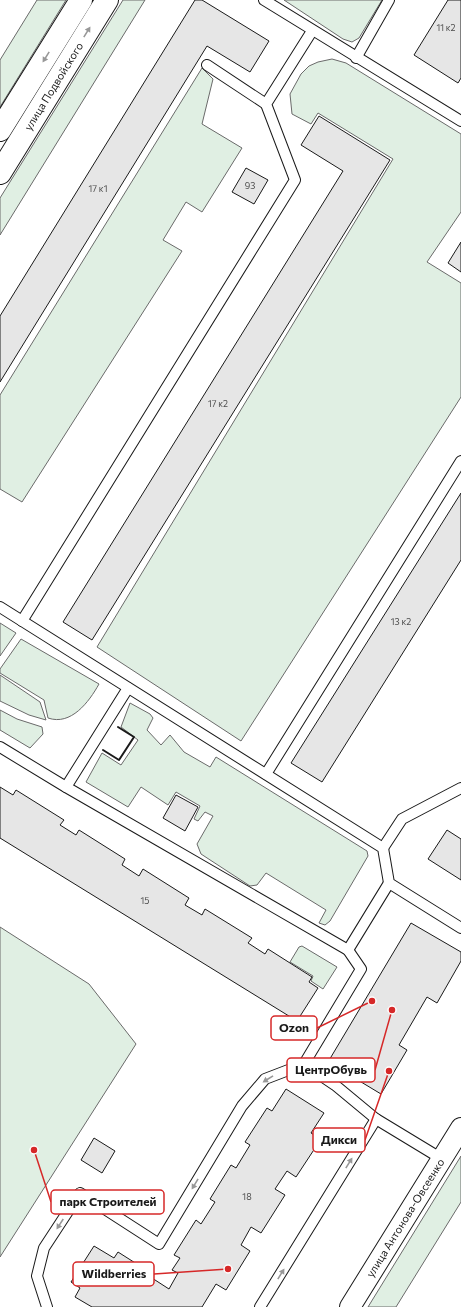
<svg xmlns="http://www.w3.org/2000/svg" width="461" height="1307" viewBox="0 0 461 1307" font-family="Commissioner,sans-serif">
<rect width="100%" height="100%" fill="#fff"/>
<g fill="#e0efe3" stroke="#6a6a6a">
<polygon points="37,0 66,0 0,107 0,60"/>
<polygon points="123,0 145,0 0,235 0,198"/>
<polygon points="284,0 382,0 359,38 352,42 343,39"/>
<polygon points="332,59 346,63 461,134 461,212 427,262 461,283 461,397 241,741 97,647 393,159 318,113 311,124 292,114 290,94 301,74 309,66 318,62"/>
<polygon points="202,68 213,79 202,124 242,148 202,212 186,202 163,240 182,251 22,502 0,489 0,395"/>
<polygon points="0,623 16,633 0,656"/>
<path d="M21 639 99 684C89 702 71 726 48 718L44 700 0 673V669Z"/>
<polygon points="0,675 40,702 46,720 29,715 0,701"/>
<polygon points="130,703 150,714 153,718 147,730 161,745 170,735 184,752 210,767 216,757 367,851 368,856 330,921 325,925 319,923 326,910 266,873 257,885 250,886 201,854 197,844 213,816 205,812 198,821 194,819 200,806 176,792 168,805 141,787 128,807 86,782 102,753 121,765 138,740 121,727"/>
<polygon points="0,710 17,719 42,727 43,734 30,748 0,730"/>
<polygon points="0,927 89,984 136,1044 0,1257"/>
<polygon points="302,946 337,967 323,989 311,981 313,976 290,962 299,947"/>
<polygon points="461,1156 461,1202 396,1307 368,1307"/>
</g>
<g fill="#e6e6e6" stroke="#1a1a1a">
<polygon points="195,0 202,0 269,41 250,72 207,46 0,382 0,316"/>
<polygon points="448,0 461,0 461,78 458,83 414,55"/>
<polygon points="319,116 390,160 92,640 63,622 343,171 301,145"/>
<polygon points="246,168 268,180 254,204 232,192"/>
<polygon points="461,242 461,272 448,263"/>
<polygon points="461,493 461,560 322,782 291,763"/>
<polygon points="0,787 13,795 16,790 64,820 60,825 76,835 79,830 125,859 122,865 139,876 143,869 189,898 185,905 202,915 205,909 252,938 248,943 265,954 268,949 312,977 309,982 318,988 297,1021 0,838"/>
<polygon points="176,795 198,807 185,831 163,818"/>
<polygon points="447,830 461,839 461,880 428,859"/>
<polygon points="411,923 461,952 461,961 437,1003 427,997 399,1045 407,1050 381,1094 328,1062"/>
<polygon points="286,1089 324,1113 311,1133 321,1139 296,1177 287,1171 275,1189 285,1195 261,1233 251,1227 241,1245 250,1251 226,1290 216,1284 202,1307 92,1307 75,1297 80,1288 71,1282 94,1246 114,1258 118,1252 140,1266 138,1269 169,1289 178,1273 172,1270 180,1258 174,1255 196,1220 201,1224 215,1202 210,1199 231,1165 236,1168 250,1145 245,1142 267,1108 272,1111"/>
<polygon points="94,1138 115,1151 102,1173 81,1160"/>
</g>
<g fill="none" stroke-linecap="round" stroke-linejoin="round">
<g stroke="#1a1a1a" stroke-width="12">
<g id="lane">
<polyline points="264,0 461,121"/>
<polyline points="356,58 389,0"/>
<polyline points="207,65 266,104"/>
<polyline points="0,607 383,848 389,883 461,928"/>
<polyline points="22,621 295,180 266,104 312,31"/>
<polyline points="0,747 66,787 348,950 361,969 304,1064 335,1085 376,1119 442,1159"/>
<polyline points="266,774 461,461"/>
<polyline points="66,787 128,688"/>
<polyline points="383,848 402,819 461,788"/>
<polyline points="348,950 389,883"/>
<polyline points="47,1307 37,1276 44,1248 80,1193 159,1244 242,1106 265,1079 304,1064"/>
<polyline points="260,1307 376,1119"/>
</g>
</g>
<g stroke="#1a1a1a" stroke-width="22">
<g id="street">
<path id="s1" d="M350 1307 461 1128"/>
</g>
</g>
<g stroke="#1a1a1a" stroke-width="24">
<g id="secondary">
<polyline points="0,130 81,0"/>
<path id="s2" d="M0 173 107 0"/>
</g>
</g>
<use href="#lane" stroke="#fff" stroke-width="10"/>
<use href="#street" stroke="#fff" stroke-width="20"/>
<use href="#secondary" stroke="#fff" stroke-width="22"/>
<polyline stroke="#1a1a1a" stroke-width="2" points="103,750 119,760 134,737 118,727"/>
</g>
<defs><path id="oneway-solid" d="M-6-.8H1V-3.2L6.5 0L1 3.2V.8H-6Z"/></defs>
<g fill="#989898">
<use href="#oneway-solid" transform="translate(87 32) rotate(-58)"/>
<use href="#oneway-solid" transform="translate(46 57) rotate(122)"/>
<use href="#oneway-solid" transform="translate(268 1079) rotate(148)"/>
<use href="#oneway-solid" transform="translate(349 1163) rotate(-58)"/>
<use href="#oneway-solid" transform="translate(195 1184) rotate(121)"/>
<use href="#oneway-solid" transform="translate(60 1224) rotate(123)"/>
<use href="#oneway-solid" transform="translate(281 1274) rotate(-58)"/>
</g>
<g text-anchor="middle" stroke-width="3" stroke-linejoin="round" paint-order="stroke">
<g font-size="9" fill="#4d4d4d">
<text x="446" y="31">11 к2</text>
<text x="250" y="189">93</text>
<text x="98" y="192">17 к1</text>
<text x="218" y="407">17 к2</text>
<text x="401" y="625">13 к2</text>
<text x="145" y="904">15</text>
<text x="247" y="1200">18</text>
</g>
<g font-size="11" fill="#1a1a1a" stroke="#fff">
<text dy="4" stroke="none"><textPath href="#s2" startOffset="102">улица Подвойского</textPath></text>
<text dy="4" stroke="none"><textPath href="#s1" startOffset="105">улица Антонова-Овсеенко</textPath></text>
</g>
</g>
<path fill="none" stroke="#d62828" stroke-width="1.5" d="M372 1001L317 1028M392 1010L375 1070M389 1071L365 1140M34 1150L51 1202M228 1269L154 1274"/>
<g fill="#d62828" stroke="#fff" stroke-width="1.5">
<circle cx="372" cy="1001" r="4"/>
<circle cx="392" cy="1010" r="4"/>
<circle cx="389" cy="1071" r="4"/>
<circle cx="34" cy="1150" r="4"/>
<circle cx="228" cy="1269" r="4"/>
</g>
<g fill="#fff" stroke="#d62828" stroke-width="1.5">
<rect x="271" y="1016" width="46" height="24" rx="4"/>
<rect x="287" y="1058" width="88" height="24" rx="4"/>
<rect x="313" y="1128" width="52" height="24" rx="4"/>
<rect x="51" y="1190" width="113" height="24" rx="4"/>
<rect x="73" y="1262" width="81" height="24" rx="4"/>
</g>
<g font-size="12" text-anchor="middle" font-weight="bold" fill="#1a1a1a">
<text x="294" y="1032">Ozon</text>
<text x="331" y="1074">ЦентрОбувь</text>
<text x="339" y="1144">Дикси</text>
<text x="108" y="1206">парк Строителей</text>
<text x="114" y="1278">Wildberries</text>
</g>
</svg>
